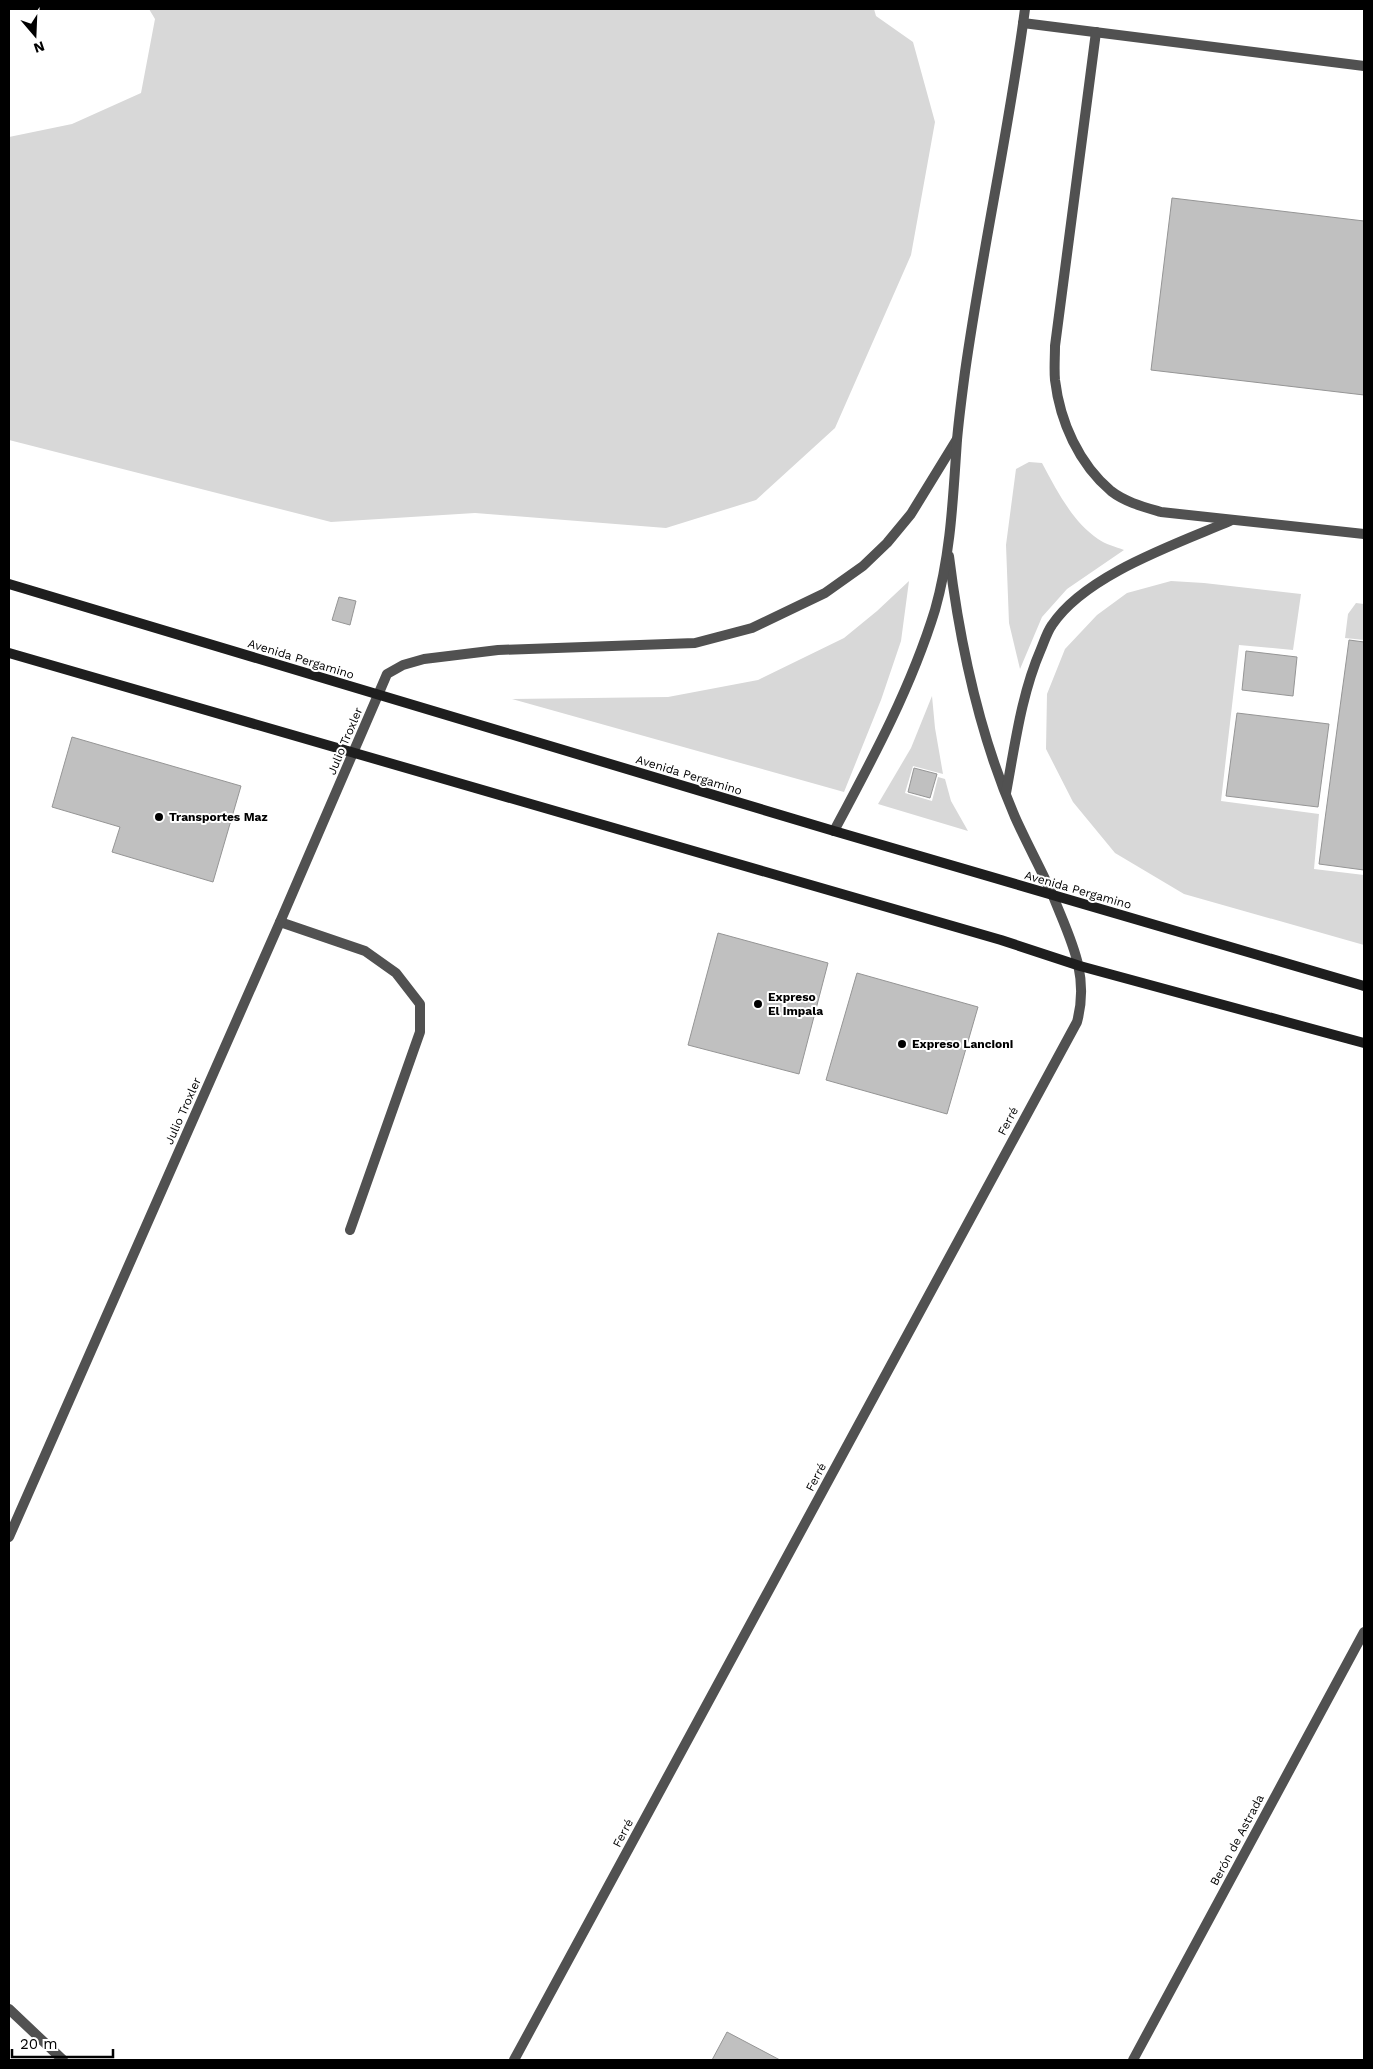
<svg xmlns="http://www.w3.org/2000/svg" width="1373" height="2069" viewBox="0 0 1373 2069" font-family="'Work Sans',sans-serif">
<rect width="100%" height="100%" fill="#fff"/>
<g fill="#d8d8d8">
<polygon points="149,9 874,9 876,16 913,42 935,122 911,255 835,428 756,500 666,528 475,513 331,522 9,440 9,137 72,124 141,93 155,19"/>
<path d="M1029 462 1042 463C1057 491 1072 521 1098 539 1105 544 1116 547 1124 550L1067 589 1042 617 1020 669 1009 623 1006 545 1016 469Z"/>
<polygon points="909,581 901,641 881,700 844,792 512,699 668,697 758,680 844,638 877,611"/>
<polygon points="1171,581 1204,583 1301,594 1293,650 1239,645 1221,801 1319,814 1314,869 1364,875 1364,945 1184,894 1115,853 1073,802 1046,749 1047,694 1065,649 1097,615 1127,593"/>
<polygon points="1356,603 1364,604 1364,640 1345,638 1348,614"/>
<polygon points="932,696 935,728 943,774 913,766 905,793 932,801 938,777 945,779 951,801 968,831 878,804 911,748"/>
</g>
<g fill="#c0c0c0" stroke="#959595">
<polygon points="1172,198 1364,221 1364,395 1151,370"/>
<polygon points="339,597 356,601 350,625 332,620"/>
<polygon points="1349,640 1364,642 1364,870 1319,864"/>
<polygon points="1246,651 1297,657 1293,696 1242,690"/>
<polygon points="1237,713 1329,724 1318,807 1226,796"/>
<polygon points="72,737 241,786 213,882 112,852 120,827 52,807"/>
<polygon points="914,768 937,774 930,798 908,792"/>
<polygon points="718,933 828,963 799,1074 688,1045"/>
<polygon points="857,973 978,1007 947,1114 826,1080"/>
<polygon points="727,2032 780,2060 712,2060"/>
</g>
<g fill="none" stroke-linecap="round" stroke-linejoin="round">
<g stroke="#515151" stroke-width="10">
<polyline points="1023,23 1364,66"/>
<path d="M1096 32 1055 346C1055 357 1054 369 1055 380 1060 422 1079 464 1111 491 1125 502 1144 507 1161 512L1364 534"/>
<path d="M949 556C960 645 979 734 1015 817 1027 844 1041 869 1053 896"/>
<polyline points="378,695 387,674 403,665 424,659 498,650 695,643 752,628 825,593 863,566 887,543 911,514 957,439"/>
<path d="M1006 793C1015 745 1021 695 1041 649 1044 642 1047 632 1052 625 1085 575 1176 544 1230 521"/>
<path d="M834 831C872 760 911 688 935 610 951 554 953 497 957 440 959 417 962 395 965 372 982 251 1009 130 1025 9"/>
<polyline points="280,922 365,951 396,973 420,1004 420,1032 350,1230"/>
</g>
<g stroke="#515151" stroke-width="10">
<polyline points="9,1537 280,922 378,695"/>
<polyline points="9,2009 63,2060"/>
<path d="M514 2060 1077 1022C1090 974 1070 939 1053 896"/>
<polyline points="1133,2060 1364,1632"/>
</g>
<g stroke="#1e1e1e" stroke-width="10">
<polyline points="9,584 834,831 1364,986"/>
<polyline points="9,653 1001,940 1080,966 1364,1043"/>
</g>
</g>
<g fill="#000" stroke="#fff" stroke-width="2">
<circle cx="159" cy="817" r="5"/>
<circle cx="758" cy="1004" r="5"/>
<circle cx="902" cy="1044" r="5"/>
</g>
<g text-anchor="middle" stroke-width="4" stroke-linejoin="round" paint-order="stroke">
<g font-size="12" fill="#000" stroke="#fff">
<text transform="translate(301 659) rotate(17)" y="4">Avenida Pergamino</text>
<text transform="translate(345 741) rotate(-67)" y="4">Julio Troxler</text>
<text transform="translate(689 775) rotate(17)" y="4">Avenida Pergamino</text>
<text transform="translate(1078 890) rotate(16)" y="4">Avenida Pergamino</text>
<text transform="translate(183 1111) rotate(-66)" y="4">Julio Troxler</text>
<text transform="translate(1008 1121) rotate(-62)" y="4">Ferré</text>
<text transform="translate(816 1477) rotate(-62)" y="4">Ferré</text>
<text transform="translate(623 1833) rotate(-62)" y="4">Ferré</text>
<text transform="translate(1237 1840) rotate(-62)" y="4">Berón de Astrada</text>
</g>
<g font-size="12" font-weight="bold" fill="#000" stroke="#fff" text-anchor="start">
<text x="169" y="821">Transportes Maz</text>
<text x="768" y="1001">Expreso<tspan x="768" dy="14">El Impala</tspan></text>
<text x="912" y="1048">Expreso Lancioni</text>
</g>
</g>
<rect width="1373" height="2069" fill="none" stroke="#000000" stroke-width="20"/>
<g transform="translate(35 35) rotate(161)" stroke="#ffffff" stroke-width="4" paint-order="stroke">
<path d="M0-4L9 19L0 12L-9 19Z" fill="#000000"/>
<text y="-8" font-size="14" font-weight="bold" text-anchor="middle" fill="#000000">N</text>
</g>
<path d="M12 2049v8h101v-8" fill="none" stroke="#000000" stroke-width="2.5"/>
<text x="20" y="2049" font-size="15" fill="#000000" stroke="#ffffff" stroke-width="4" paint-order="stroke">20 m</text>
</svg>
